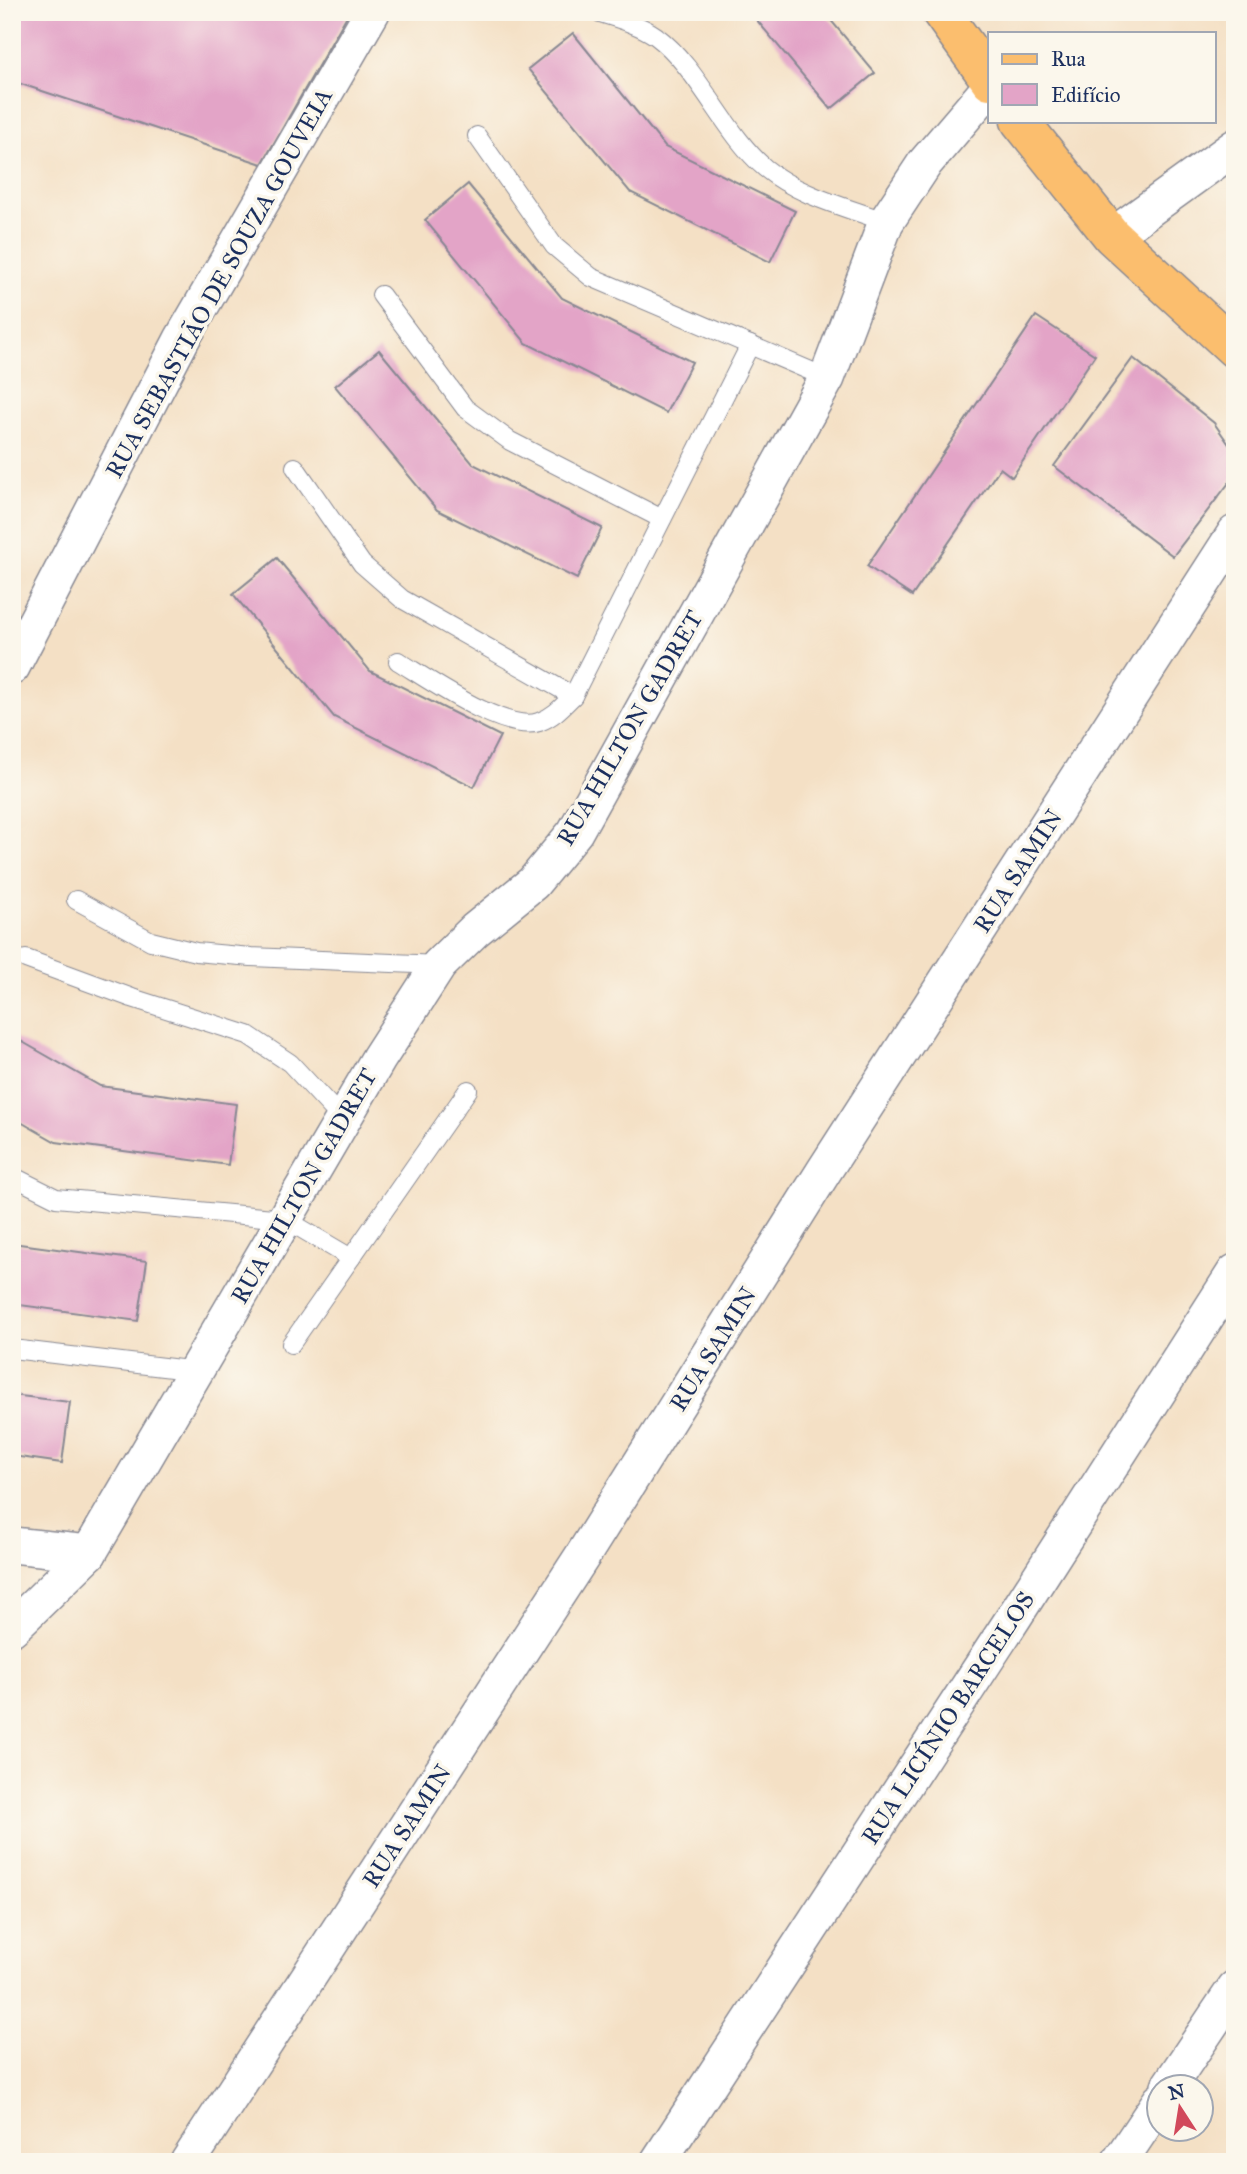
<svg xmlns="http://www.w3.org/2000/svg" width="1247" height="2174" viewBox="0 0 1247 2174" font-family="'IM FELL Great Primer',serif">
<rect width="100%" height="100%" fill="#fbf7ec"/>
<filter id="ink" filterUnits="userSpaceOnUse"><feTurbulence type="fractalNoise" baseFrequency=".0143" numOctaves="2"/><feDisplacementMap in="SourceGraphic" scale="14" xChannelSelector="R" yChannelSelector="G"/><feConvolveMatrix kernelMatrix="1 2 1 2 8 2 1 2 1" color-interpolation-filters="sRGB"/></filter>
<filter id="wash" filterUnits="userSpaceOnUse"><feTurbulence type="fractalNoise" baseFrequency=".00686" numOctaves="4" result="noise"/><feDisplacementMap in="SourceGraphic" scale="28" xChannelSelector="R" yChannelSelector="G"/><feGaussianBlur stdDeviation="1.57" result="paint"/><feColorMatrix in="noise" values="0 0 0 0 0 0 0 0 0 0 0 0 0 0 0 0 0 1.4 0 .05"/><feComposite in="paint" operator="in"/></filter>
<g filter="url(#wash)">
<rect width="100%" height="100%" fill="#f4e0c5"/>
<g id="blocks">
<g fill="#e3a4c7">
<polygon points="12,12 349,12 262,164 12,81"/>
<polygon points="750,12 824,12 875,73 831,109"/>
<polygon points="573,33 665,147 795,211 770,262 630,192 528,69"/>
<polygon points="468,184 562,298 692,362 666,413 526,343 425,220"/>
<polygon points="1036,316 1095,355 1012,477 1000,468 912,596 867,566"/>
<polygon points="379,350 473,464 602,528 577,579 437,510 335,386"/>
<polygon points="1133,358 1214,423 1235,453 1235,475 1173,556 1054,466"/>
<polygon points="277,558 370,671 500,736 474,787 334,717 233,594"/>
<polygon points="12,1036 100,1086 236,1104 228,1165 56,1142 12,1117"/>
<polygon points="12,1243 147,1261 138,1321 12,1304"/>
<polygon points="12,1395 70,1402 62,1463 12,1456"/>
</g>
</g>
</g>
<g filter="url(#ink)">
<use href="#blocks" fill-opacity="0" stroke="#888892" stroke-width="2"/>
<g fill="none" stroke-linecap="round" stroke-linejoin="round">
<g stroke="#888892" stroke-width="20">
<g id="service">
<path d="M597 12C616 18 639 24 656 36 698 67 724 133 765 168 799 196 846 207 886 222"/>
<polyline points="477,136 554,246 591,277 827,378"/>
<polyline points="381,295 465,408 510,441 662,519"/>
<polyline points="295,467 362,564 402,599 573,696"/>
<path d="M398 661C428 679 506 734 539 722 553 717 562 707 573 696L750 345"/>
<polyline points="76,900 151,941 196,952 251,957 439,965"/>
<polyline points="26,959 132,998 248,1035 290,1063 343,1120"/>
<polyline points="12,1176 56,1198 285,1219 351,1258"/>
<polyline points="291,1344 468,1090"/>
<polyline points="12,1349 197,1371"/>
</g>
</g>
<g stroke="#888892" stroke-width="38">
<g id="minor">
<polyline points="1112,236 1235,147"/>
<polyline points="12,667 182,339 372,12"/>
<polyline points="12,1545 89,1553"/>
<polyline points="12,1628 89,1553 379,1058 439,965 475,930 533,883 575,832 827,378 886,222 925,163 990,87"/>
<polyline points="1169,2086 1235,1988"/>
<polyline points="188,2162 585,1552 824,1171 1235,533"/>
<polyline points="658,2162 1014,1617 1235,1272"/>
<polyline points="1119,2162 1160,2101"/>
</g>
</g>
<g stroke="#888892" stroke-width="41">
<g id="primary">
<polyline points="941,12 990,80"/>
<polyline points="1020,121 1112,236 1235,349"/>
</g>
</g>
<use href="#service" stroke="#fff" stroke-width="18"/>
<use href="#minor" stroke="#fff" stroke-width="35"/>
<use href="#primary" stroke="#fbbe6e" stroke-width="38"/>
</g>
</g>
<g text-anchor="middle" stroke-width="7" stroke-linejoin="round" paint-order="stroke">
<g font-size="24" fill="#1b2f5e" stroke="#fbf7ec">
<text transform="translate(219 283) rotate(-61)" y="8">RUA SEBASTIÃO DE SOUZA GOUVEIA</text>
<text transform="translate(630 728) rotate(-60)" y="8">RUA HILTON GADRET</text>
<text transform="translate(1018 871) rotate(-57)" y="8">RUA SAMIN</text>
<text transform="translate(304 1186) rotate(-60)" y="8">RUA HILTON GADRET</text>
<text transform="translate(713 1349) rotate(-58)" y="8">RUA SAMIN</text>
<text transform="translate(948 1718) rotate(-57)" y="8">RUA LICÍNIO BARCELOS</text>
<text transform="translate(407 1826) rotate(-57)" y="8">RUA SAMIN</text>
</g>
</g>
<rect width="1247" height="2174" fill="none" stroke="#fbf7ec" stroke-width="42"/>
<rect x="988" y="32" width="228" height="91" fill="#fbf7ec" stroke="#a1a7b3" stroke-width="2"/>
<rect x="1002" y="54" width="35" height="10" fill="#fbbe6e" stroke="#a1a7b3" stroke-width="2"/>
<text x="1051" y="66" font-size="21" fill="#1b2f5e">Rua</text>
<rect x="1002" y="84" width="35" height="21" fill="#e3a4c7" stroke="#a1a7b3" stroke-width="2"/>
<text x="1051" y="102" font-size="21" fill="#1b2f5e">Edifício</text>
<g transform="translate(1180 2108) rotate(348)"><circle r="33" fill="#fbf7ec" stroke="#a1a7b3" stroke-width="2"/>
<path d="M0-5L12 26L0 18L-12 26Z" fill="#d1495b"/>
<text y="-10" font-size="19" font-weight="bold" text-anchor="middle" fill="#1b2f5e">N</text>
</g>
</svg>
